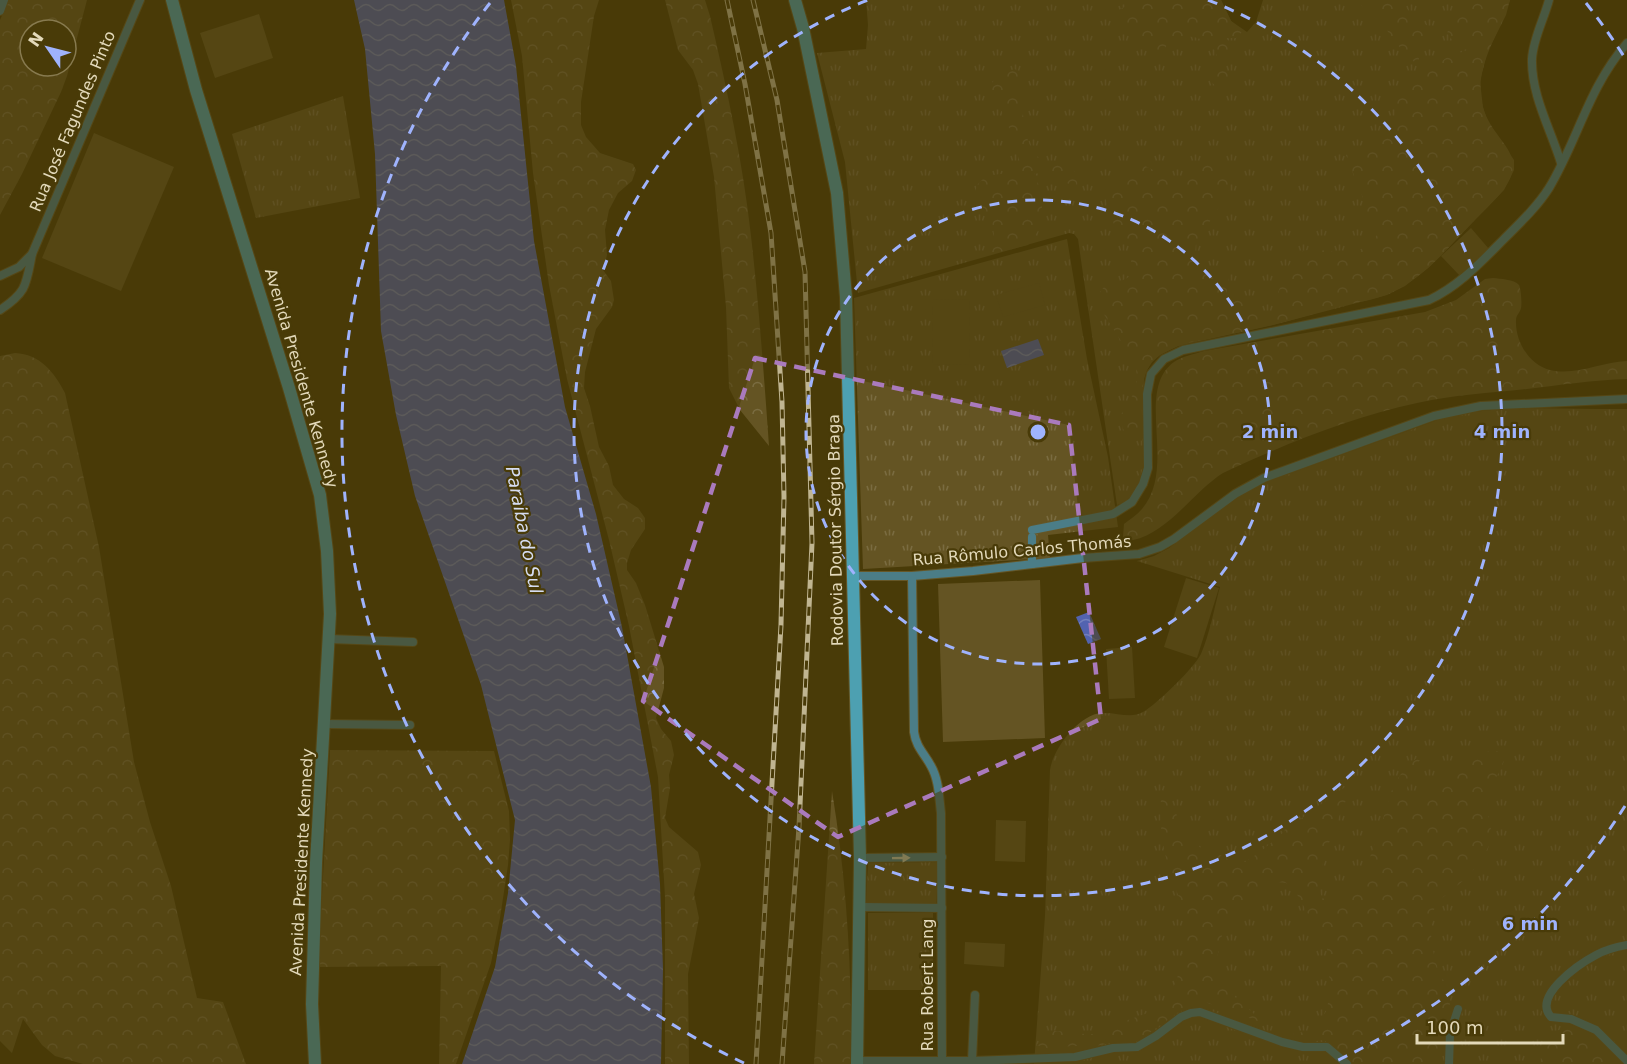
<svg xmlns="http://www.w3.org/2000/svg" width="1627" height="1064" viewBox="0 0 1627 1064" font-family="'DejaVu Sans',sans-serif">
<defs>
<pattern id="grass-tufts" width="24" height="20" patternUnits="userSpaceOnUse" patternTransform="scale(1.5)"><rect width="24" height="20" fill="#645423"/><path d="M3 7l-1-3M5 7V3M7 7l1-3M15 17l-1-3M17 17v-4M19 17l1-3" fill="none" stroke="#7a6c41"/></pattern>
<pattern id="forest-crowns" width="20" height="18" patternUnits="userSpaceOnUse" patternTransform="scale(1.5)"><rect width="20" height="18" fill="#645423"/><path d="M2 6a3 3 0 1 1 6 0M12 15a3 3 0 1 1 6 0" fill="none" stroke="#7a6c41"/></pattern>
<pattern id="water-waves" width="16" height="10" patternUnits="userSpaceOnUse" patternTransform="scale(1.5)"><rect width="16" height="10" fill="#5263b0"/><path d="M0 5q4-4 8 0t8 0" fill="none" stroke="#7380bc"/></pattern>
</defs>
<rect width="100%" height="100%" fill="#493b08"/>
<g fill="url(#grass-tufts)">
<path d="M866 0H1221L1231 21 1247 32 1256 22 1263 0H1510L1506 15 1487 53 1480 81 1483 108 1488 122 1514 160V170L1504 190 1428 268 1405 286 1387 295 1273 325 1178 346 1160 355 1152 362 1144 375 1143 469C1140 484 1134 500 1117 505L1082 267 1078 239 1074 234 1069 233 858 293 845 162 817 53 866 49 868 25Z"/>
<polygon points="343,96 360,198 256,218 232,134"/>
<polygon points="1067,239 1087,359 1108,457 1118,527 1048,535 1050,558 863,569 854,298"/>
<path d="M1627 409V1064H1034L1045 916 1050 770C1053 749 1079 714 1102 713 1116 712 1131 719 1143 712 1157 704 1194 668 1201 654 1210 633 1214 609 1220 587L1137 561 1154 556 1169 548 1250 488 1443 418C1502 403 1566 410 1627 409Z"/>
<polygon points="939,862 936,903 866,904 868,863"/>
<rect x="868" y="913" width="65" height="77"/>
</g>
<g fill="url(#forest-crowns)" fill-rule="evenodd">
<path d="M9 0H87L67 76 61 92 22 174 0 215V20ZM30 30H66V66H30Z"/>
<polygon points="511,0 599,0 594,16 581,102 581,125 586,137 600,153 633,164 636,170 632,181 618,193 609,210 605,230 607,255 603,270 611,281 614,300 612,307 596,329 585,372 584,388 590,406 599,447 609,466 613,485 624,499 638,508 645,518 645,529 631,550 627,563 627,570 636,583 645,605 664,667 664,688 656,718 661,729 671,741 674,755 669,775 670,788 665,818 669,827 698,852 701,865 694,894 699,918 688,974 689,1064 665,1064 665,897 658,777 629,626 609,540 567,379 549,285 533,173 522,56"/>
<path d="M665 0H705L710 16C727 89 743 163 751 236 759 306 764 376 769 446L740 410 729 388 726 307 714 177 698 84 693 70 678 50Z"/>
<path d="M1138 0H1221L1231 21 1243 31 1236 38H1225L1230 42 1231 46 1224 65 1229 75 1227 84 1217 88 1210 80C1212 73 1217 68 1217 62 1219 39 1191 34 1174 37L1168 42 1161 58 1111 14Z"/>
<path d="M1358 0H1400C1405 5 1408 10 1412 16 1419 24 1431 22 1431 35 1420 42 1418 47 1419 60L1417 63C1404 58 1389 30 1378 20 1369 11 1366 14 1358 0Z"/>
<path d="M1477 0H1510C1499 36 1472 68 1483 107 1492 142 1531 153 1503 190 1494 202 1482 212 1472 223 1447 249 1424 278 1390 293 1375 300 1357 302 1342 306 1311 314 1281 324 1250 330 1222 337 1172 340 1152 362 1137 380 1143 419 1143 441 1126 437 1122 434 1121 415 1132 394 1141 391 1135 364L1128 358 1121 341 1098 305C1099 274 1121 289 1134 272L1131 261 1132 248 1130 242 1119 234 1111 218 1106 200 1108 189 1119 177 1139 167 1145 166 1174 180C1194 174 1200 143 1225 171 1232 179 1231 185 1228 193L1196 243 1194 268 1200 272C1206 271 1209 269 1215 267 1237 259 1227 285 1226 296L1233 301 1240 292C1246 302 1253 316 1266 318 1277 311 1274 302 1279 290 1283 280 1289 260 1298 254 1316 241 1341 261 1361 249 1367 246 1373 239 1378 234L1371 228 1368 221 1363 198 1346 155 1369 141 1394 130 1396 106 1399 96 1405 89 1446 58 1475 47 1476 41 1469 33 1458 40 1453 41 1447 33C1454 18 1470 14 1477 0Z"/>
<path d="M1015 69 1021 75C1023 98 1020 140 1038 157 1052 170 1081 156 1077 187L1046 175 1034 173 1043 196 1040 228 1028 245 991 254 995 242 992 221 976 198 975 192 977 185 986 176 1021 171 1017 146 991 87C993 76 1005 71 1015 69Z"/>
<path d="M1493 278C1500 279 1514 279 1519 285 1521 289 1522 303 1521 308 1520 313 1516 315 1516 320 1515 341 1529 365 1550 370 1576 376 1601 362 1627 361V379C1593 380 1560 385 1527 389 1490 393 1453 395 1417 403 1351 417 1285 444 1223 473 1194 491 1168 533 1133 540L1123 537 1124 524C1130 519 1137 515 1142 509 1178 467 1134 391 1174 362 1182 356 1195 354 1204 351L1425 312 1456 300 1485 279Z"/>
<path d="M15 353C40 354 54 372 65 393L99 547 134 762 150 822 171 886 197 998 223 1002 246 1064H83L55 1056 42 1045 23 1019 12 1053 0 1041V356Z"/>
<polygon points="330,750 494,751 509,811 510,840 508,865 500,918 491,963 456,1064 439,1064 441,966 318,967"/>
<path d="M1491 751H1499L1505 756C1503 771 1491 781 1488 795 1485 809 1490 824 1493 837 1486 853 1477 867 1465 879 1456 887 1445 894 1437 904 1426 920 1432 954 1439 971 1443 981 1450 989 1450 1000 1450 1022 1437 1042 1441 1064H1355L1325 1041 1293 1034 1308 1031 1317 1025 1327 1010 1330 987 1327 948 1294 889 1286 883 1277 882 1267 888 1230 923 1222 935 1217 958 1216 970 1219 981 1226 989 1262 1021 1274 1027 1205 1002H1195L1187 1006 1145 1036 1096 1046H1071L1050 1049 1036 1045 1054 1031C1068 1031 1081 1035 1095 1034 1108 1033 1116 1025 1128 1020 1138 1016 1148 1014 1157 1008 1184 987 1186 941 1182 910 1181 898 1174 887 1171 876 1162 847 1158 819 1162 790L1191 839 1205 852 1220 855 1235 863 1245 862 1260 852 1291 826 1355 780C1347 799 1306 885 1324 899 1359 926 1385 807 1392 790 1398 774 1411 762 1424 752L1411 777 1407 788V797L1411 802H1417C1441 784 1460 756 1491 751Z"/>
<path d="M832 791C847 882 852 972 851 1064H814Z"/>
<path d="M1562 1029C1587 1030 1607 1047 1625 1064H1540L1543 1044 1548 1034Z"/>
</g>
<g fill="#645423">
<polygon points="259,14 273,58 215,78 200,33"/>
<polygon points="94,133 174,167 121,291 42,258"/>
<polygon points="1471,228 1489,249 1460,276 1441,256"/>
<polygon points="1039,283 1045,305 1003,317 996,295"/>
<polygon points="969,299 970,364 933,365 932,300"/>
<polygon points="1186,578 1219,588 1197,658 1164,647"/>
<polygon points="1040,580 1045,738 943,742 938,584"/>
<polygon points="1132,647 1135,698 1109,699 1106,649"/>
<polygon points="996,820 1026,821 1025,862 995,861"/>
<polygon points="965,942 1005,944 1004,967 964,964"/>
</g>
<g fill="url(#water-waves)">
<polygon points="354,0 504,0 516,66 534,241 565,407 596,514 622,627 651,787 660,884 663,969 661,1064 462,1064 495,967 508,893 515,820 481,685 415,496 396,415 381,331 375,154 365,49"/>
<polygon points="1038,339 1044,355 1007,368 1001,351"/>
<polygon points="1089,612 1101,639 1088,644 1076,617"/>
</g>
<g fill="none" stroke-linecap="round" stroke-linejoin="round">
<g stroke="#655728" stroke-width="10">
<g id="minor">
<path d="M1549 0C1544 19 1533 39 1532 59 1531 95 1551 130 1561 163"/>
<polyline points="0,11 4,0"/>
<polyline points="0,276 19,267 32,254"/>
<path d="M0 310C27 292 26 285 32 254L140 0"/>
<path d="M1032 530 1113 514 1132 502 1143 484 1148 468 1147 394 1151 374 1164 359 1183 350 1429 300C1459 286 1481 262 1503 240 1519 224 1537 207 1549 188 1578 140 1588 88 1627 43"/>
<polyline points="1032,564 1032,537"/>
<polyline points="852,576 912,576 973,571 1083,558 1139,554 1160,547 1174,539 1235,494 1264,478 1434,416 1481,406 1627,399"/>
<path d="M912 576 914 732C916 747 924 753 931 766 939 780 939 797 941 813L942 1061"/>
<polyline points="329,639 413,642"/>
<polyline points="325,724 410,725"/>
<polyline points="860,858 942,857"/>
<polyline points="861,907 942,908"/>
<path d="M1627 945C1616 947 1605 950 1596 955 1579 964 1532 996 1551 1017L1571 1019 1596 1030 1627 1061"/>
<polyline points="857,1061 972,1061 1075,1057 1113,1048 1137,1047 1156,1036 1181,1017 1191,1013 1200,1012 1282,1042 1303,1047 1327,1047 1347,1064"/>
<polyline points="972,1061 975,995"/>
<polyline points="1449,1064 1450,1034 1458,1009"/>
</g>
</g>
<g stroke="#655728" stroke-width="14">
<g id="secondary">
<polyline points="172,0 196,90 289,388 320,495 327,551 330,614 316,863 312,1004 315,1064"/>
<polyline points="795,0 803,28 837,193 846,297 860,858 857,1064"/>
</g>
</g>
<use href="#minor" stroke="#4b7d87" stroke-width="8"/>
<use href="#secondary" stroke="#4da0b1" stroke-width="12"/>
<g stroke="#c0b591" stroke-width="5">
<g id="rail">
<polyline points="727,0 745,84 771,233 782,402 784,497 781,625 756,1064"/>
<polyline points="753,0 777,100 805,272 812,543 799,827 782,1064"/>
</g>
</g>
<use href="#rail" stroke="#493b08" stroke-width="3" stroke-dasharray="9" stroke-linecap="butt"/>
</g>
<defs><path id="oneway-solid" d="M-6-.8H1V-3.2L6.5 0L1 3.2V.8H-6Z" transform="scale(1.5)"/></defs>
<use fill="#c5c7b0" href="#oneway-solid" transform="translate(901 858) rotate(-1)"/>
<path d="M0 0H1627V1064H0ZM755 358 1069 425 1101 719 838 837 643 701Z" fill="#493b08" fill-opacity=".55" fill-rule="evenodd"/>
<path fill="none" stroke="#aa7abd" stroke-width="4.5" stroke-dasharray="12 8" stroke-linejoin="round" d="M755 358 1069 425 1101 719 838 837 643 701Z"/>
<g fill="none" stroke="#9fb3fd" stroke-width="3" stroke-dasharray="10 8">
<circle cx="1038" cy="432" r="232"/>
<path d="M1208 0A464 464 0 1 1 868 0"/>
<path d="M1625 806A696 696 0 0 1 1332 1063M744 1063A696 696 0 0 1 490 3M1586 3A696 696 0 0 1 1625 58"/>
</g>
<g text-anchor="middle" stroke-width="4.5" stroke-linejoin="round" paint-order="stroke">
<g font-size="16" fill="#e3d9ba" stroke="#493b08">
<text transform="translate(72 121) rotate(-67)" y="6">Rua José Fagundes Pinto</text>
<text transform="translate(302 378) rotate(74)" y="6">Avenida Presidente Kennedy</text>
<text transform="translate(835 530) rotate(-91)" y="6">Rodovia Doutor Sérgio Braga</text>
<text transform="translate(1022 550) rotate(-5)" y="6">Rua Rômulo Carlos Thomás</text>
<text transform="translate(301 862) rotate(-87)" y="6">Avenida Presidente Kennedy</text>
<text transform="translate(927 985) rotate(-90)" y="6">Rua Robert Lang</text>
</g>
<g font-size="18" font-style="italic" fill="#d5dcf2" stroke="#493b08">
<text transform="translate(524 530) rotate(79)" y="6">Paraiba do Sul</text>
</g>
</g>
<circle cx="1038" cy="432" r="9" fill="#9fb3fd" stroke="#493b08" stroke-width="3"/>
<g font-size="18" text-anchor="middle" font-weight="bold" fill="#9fb3fd" stroke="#493b08" stroke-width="4.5" stroke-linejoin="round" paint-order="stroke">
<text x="1270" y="438">2 min</text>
<text x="1502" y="438">4 min</text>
<text x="1530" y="930">6 min</text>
</g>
<g transform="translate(48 48) rotate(305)"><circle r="28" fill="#493b08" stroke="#877a4f" stroke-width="1.5"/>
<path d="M0-4.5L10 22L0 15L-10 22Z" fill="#9fb3fd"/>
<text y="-9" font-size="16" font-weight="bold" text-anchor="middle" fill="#e3d9ba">N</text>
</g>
<path d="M1417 1034v9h146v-9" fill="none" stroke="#e3d9ba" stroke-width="3"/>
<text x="1426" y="1034" font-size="18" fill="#e3d9ba" stroke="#493b08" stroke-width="4.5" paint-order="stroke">100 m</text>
</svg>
